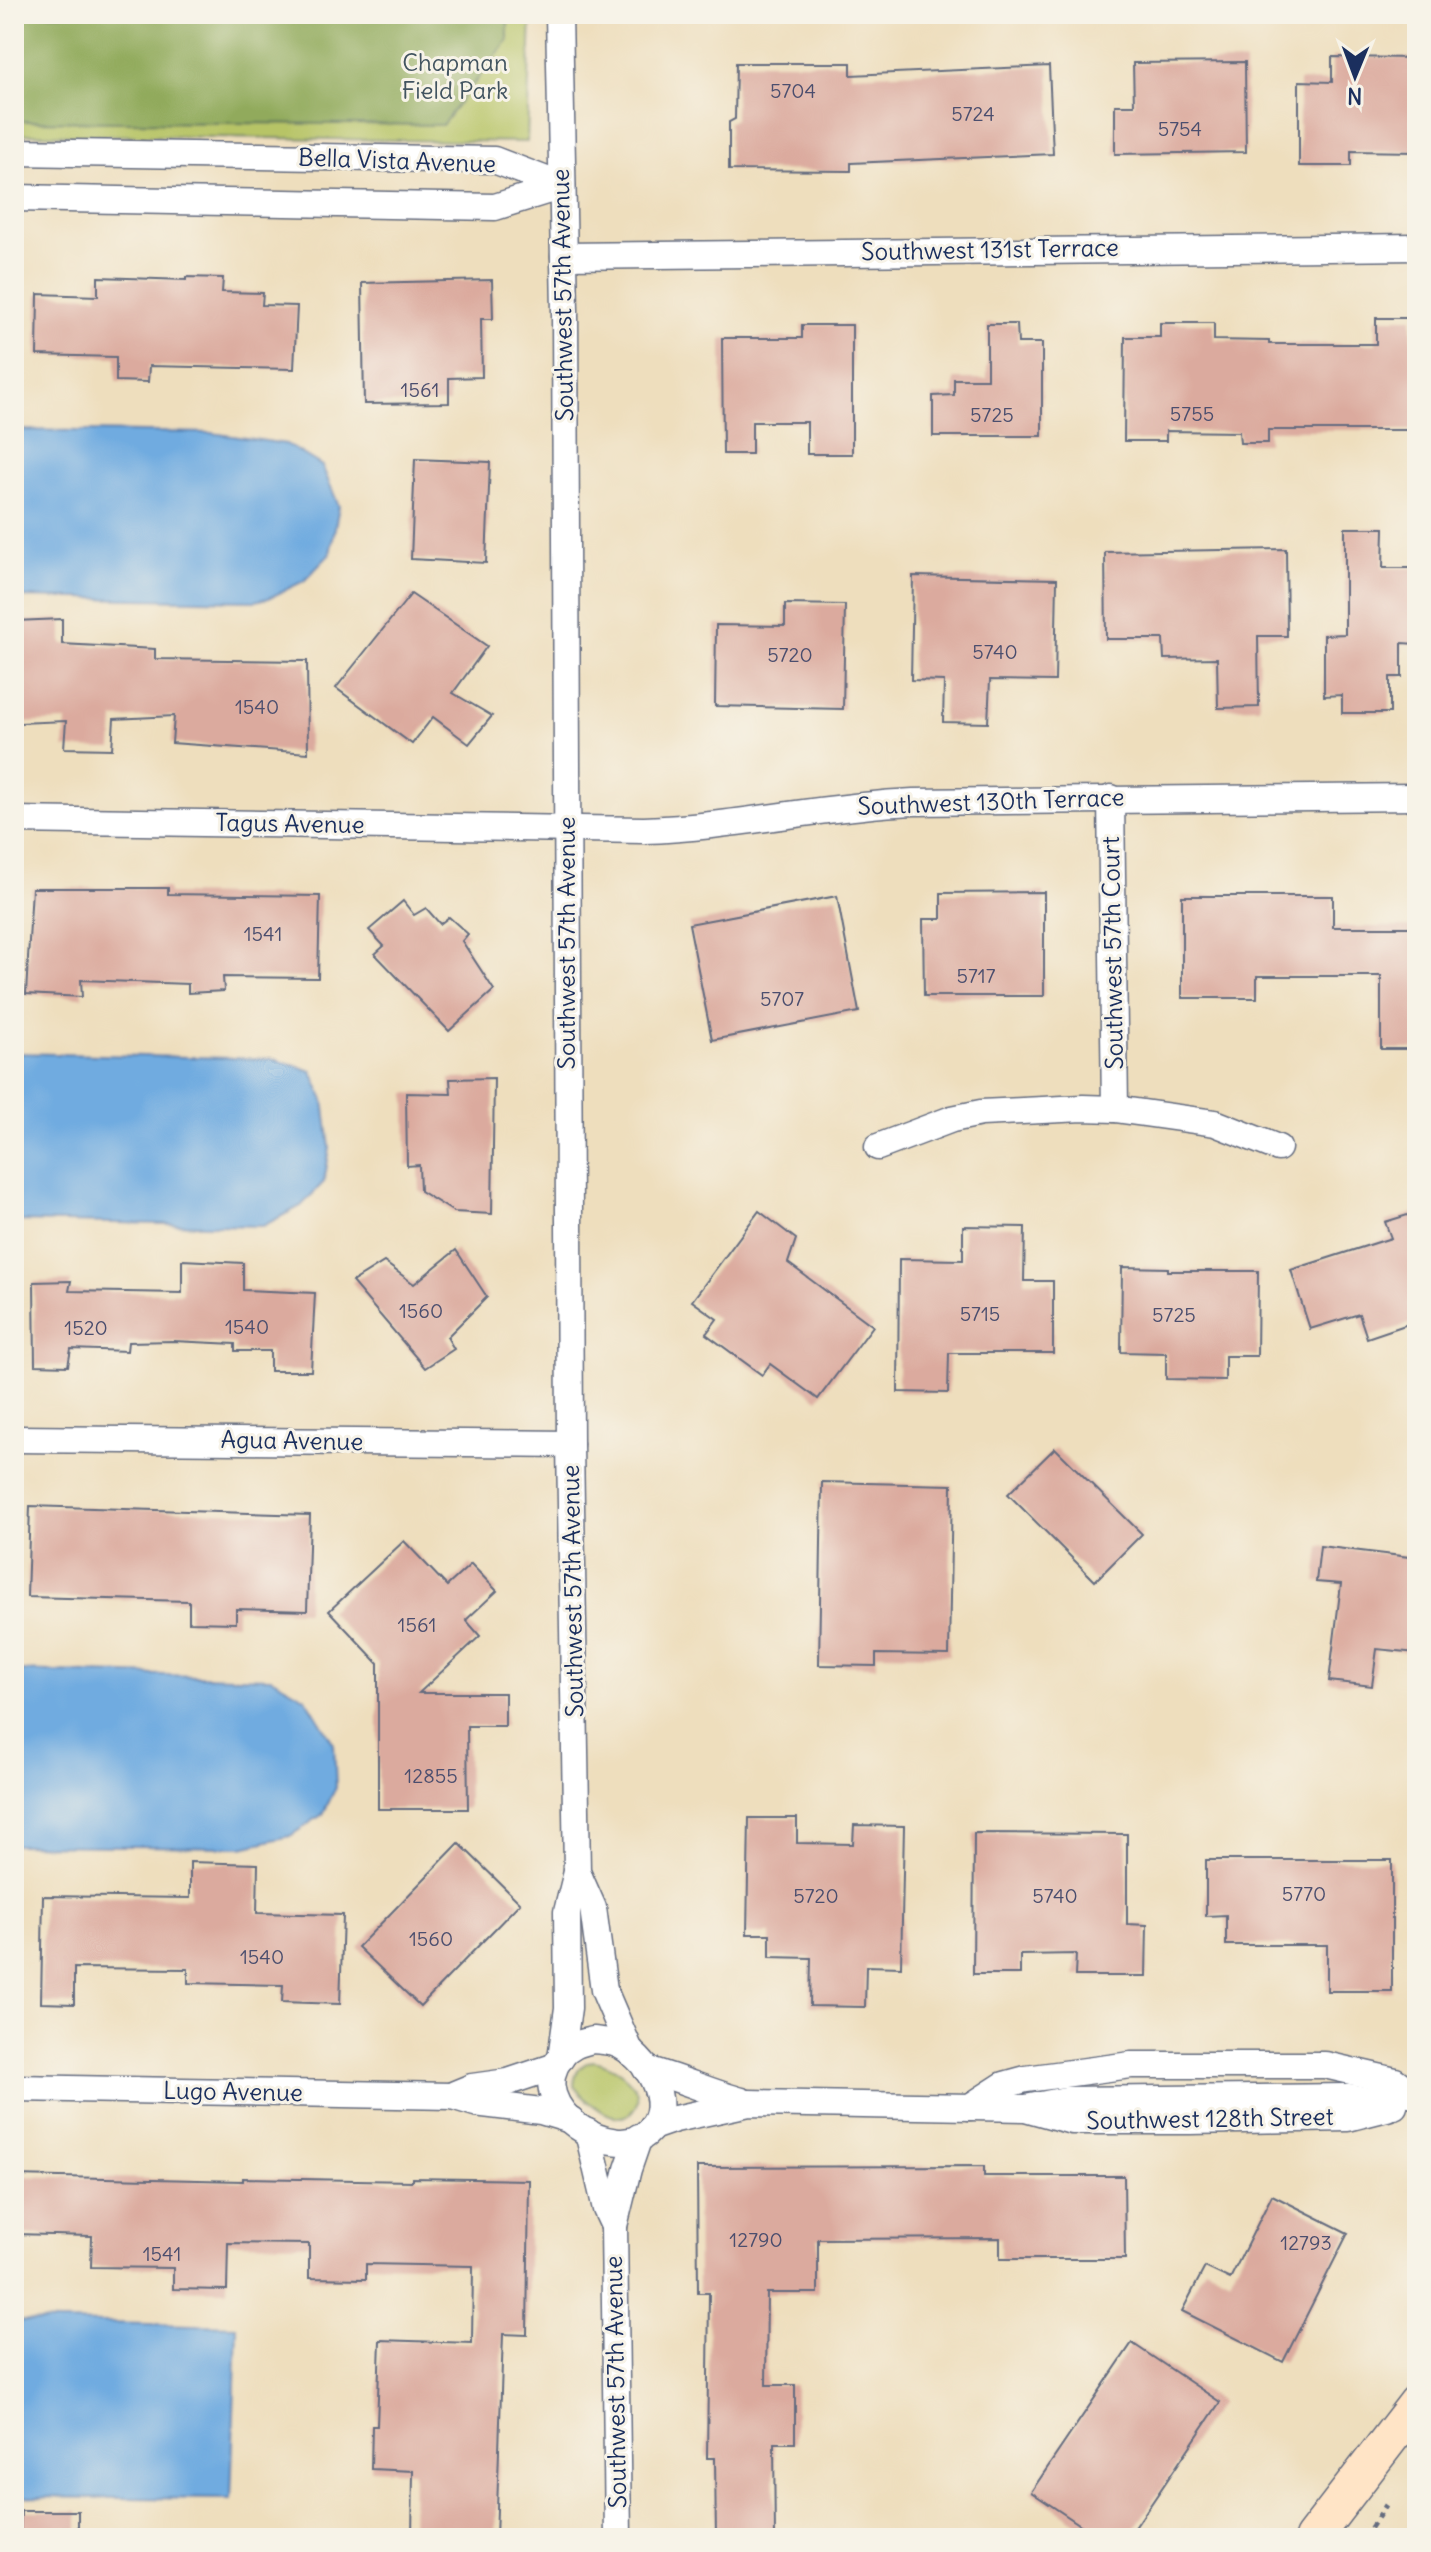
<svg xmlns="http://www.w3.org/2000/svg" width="1431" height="2552" viewBox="0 0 1431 2552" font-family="Delius,sans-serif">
<rect width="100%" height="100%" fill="#f7f3e8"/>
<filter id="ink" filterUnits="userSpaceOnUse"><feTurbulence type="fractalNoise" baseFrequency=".0125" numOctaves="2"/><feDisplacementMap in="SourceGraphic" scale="16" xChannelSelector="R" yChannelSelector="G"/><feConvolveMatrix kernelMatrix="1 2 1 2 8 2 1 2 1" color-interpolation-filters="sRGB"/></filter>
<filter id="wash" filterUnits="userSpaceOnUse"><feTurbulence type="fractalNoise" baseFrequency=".006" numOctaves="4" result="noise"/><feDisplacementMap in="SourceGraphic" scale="32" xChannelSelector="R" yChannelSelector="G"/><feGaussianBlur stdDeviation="1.8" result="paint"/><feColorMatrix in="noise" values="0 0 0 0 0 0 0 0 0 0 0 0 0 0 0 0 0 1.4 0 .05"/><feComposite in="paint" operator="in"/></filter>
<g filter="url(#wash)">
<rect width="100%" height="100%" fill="#eedebd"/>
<g fill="#b7c466" stroke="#697a62" stroke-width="2">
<polygon points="14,14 531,14 527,142 14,134"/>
<path d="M593 2061C612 2063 652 2088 632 2111 616 2130 583 2098 574 2086 575 2072 580 2064 593 2061Z"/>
</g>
<polygon fill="#91aa5b" stroke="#566c5c" stroke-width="2" points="14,14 508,14 508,40 442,125 14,121"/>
<g fill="#6fabe0" stroke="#456d9f" stroke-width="2">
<polygon points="14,430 212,433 286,444 322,466 339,506 330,554 304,581 269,598 255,601 14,597"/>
<polygon points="14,1053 274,1059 312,1071 324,1100 330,1148 324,1182 301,1206 263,1226 14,1221"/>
<polygon points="14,1671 271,1678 306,1698 334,1744 336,1787 323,1814 290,1836 242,1847 14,1845"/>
<polygon points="14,2321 237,2326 231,2499 14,2497"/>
</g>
<g id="blocks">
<g fill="#dbaa9e">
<polygon points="1332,57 1417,58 1417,152 1351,151 1351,166 1299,166 1299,81 1332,82"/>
<polygon points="1245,62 1246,152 1115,154 1115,105 1134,105 1133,63"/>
<polygon points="736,63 851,63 851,75 1049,66 1053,154 851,163 851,171 729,170 729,122 735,119"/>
<polygon points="98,277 186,280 186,277 223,278 222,292 263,293 262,305 297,306 294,369 149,366 148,382 116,381 116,357 37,355 38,294 98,296"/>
<polygon points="492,280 493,319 481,319 482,377 449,378 449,403 364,404 362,283"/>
<polygon points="1376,318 1412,318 1412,342 1417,341 1417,430 1268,430 1268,443 1240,443 1239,432 1166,431 1166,441 1124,441 1125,337 1160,337 1160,323 1214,323 1214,340 1269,341 1269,344 1376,344"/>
<polygon points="987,324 1017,324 1018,343 1042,343 1042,436 933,436 933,396 954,395 954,379 987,379"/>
<polygon points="802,325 852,325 852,454 807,454 807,422 752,422 752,454 723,454 722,338 802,338"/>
<polygon points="415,459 490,462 486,563 411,559"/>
<polygon points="1345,528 1384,528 1383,568 1417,568 1416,644 1402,643 1402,677 1390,677 1390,713 1342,713 1342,695 1324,696 1324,635 1345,634"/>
<polygon points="1286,549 1287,636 1258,636 1259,707 1218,708 1217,658 1164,659 1163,639 1106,639 1105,552"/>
<polygon points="913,576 1057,579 1055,681 990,680 988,723 943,722 944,681 911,680"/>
<polygon points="411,594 487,646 453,693 492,716 469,744 433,717 412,744 336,688"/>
<polygon points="785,604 845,605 843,709 715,706 716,625 785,626"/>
<polygon points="62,619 62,644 155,649 155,659 307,661 308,753 172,743 174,716 114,719 112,749 64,748 66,721 19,723 15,621"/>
<polygon points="32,888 168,888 168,894 320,896 318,978 223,977 224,991 188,993 188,984 81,980 82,997 26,994"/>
<polygon points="1044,892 1044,996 924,996 923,919 941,919 941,893"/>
<polygon points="837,896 859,1012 712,1040 689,924"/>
<polygon points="1182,896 1333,896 1333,927 1417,927 1417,1049 1381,1049 1381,976 1257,976 1257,998 1182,998"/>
<polygon points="403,901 414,915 426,908 440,924 449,917 468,934 462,941 494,990 449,1031 375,954 384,946 369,930"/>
<polygon points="494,1078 492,1214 454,1212 420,1191 419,1165 407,1166 406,1093 451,1094 450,1079"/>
<polygon points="759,1211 796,1239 788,1263 873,1326 818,1399 770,1364 762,1375 706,1334 717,1319 692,1301"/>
<polygon points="1417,1212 1417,1321 1367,1338 1359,1314 1310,1329 1291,1270 1391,1238 1385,1222"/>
<polygon points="963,1226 1025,1227 1024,1281 1053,1281 1053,1353 949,1353 948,1393 898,1392 899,1259 963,1260"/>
<polygon points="456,1250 487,1297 447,1337 454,1349 425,1368 352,1282 384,1262 414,1284"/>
<polygon points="182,1260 243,1263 243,1290 315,1293 311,1371 270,1371 270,1351 235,1351 235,1344 173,1341 128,1342 127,1351 71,1349 68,1366 35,1365 34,1282 71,1281 69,1291 182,1293"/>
<polygon points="1122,1267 1168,1268 1168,1271 1258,1271 1257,1356 1225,1356 1225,1380 1166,1379 1166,1353 1121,1352"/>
<polygon points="1055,1448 1142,1534 1095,1581 1008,1494"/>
<polygon points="822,1482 952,1485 949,1655 876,1654 876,1666 819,1665"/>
<polygon points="30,1506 310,1515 307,1611 236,1609 236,1623 189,1622 189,1601 27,1597"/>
<polygon points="404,1541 447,1586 471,1564 497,1591 466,1620 480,1636 419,1693 505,1693 505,1726 467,1726 468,1809 378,1809 378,1663 329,1611"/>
<polygon points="1320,1546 1417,1558 1417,1653 1377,1649 1372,1686 1329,1681 1341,1584 1316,1582"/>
<polygon points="749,1818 797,1818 797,1843 853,1844 854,1825 904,1826 901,1967 866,1966 865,2007 810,2006 811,1958 770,1957 770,1934 747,1934"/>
<polygon points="974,1833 1127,1834 1127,1924 1147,1925 1146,1976 1075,1976 1076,1954 1020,1955 1020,1974 973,1974"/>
<polygon points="459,1843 520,1903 420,2006 358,1947"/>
<polygon points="1206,1860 1392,1860 1392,1991 1327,1991 1327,1945 1226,1945 1226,1915 1206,1916"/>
<polygon points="190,1862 258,1864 257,1913 343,1915 340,2004 282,2002 283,1985 188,1983 188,1969 74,1968 74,2004 41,2003 43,1896 190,1898"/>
<polygon points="984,2166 984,2176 1124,2176 1125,2259 1000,2259 1000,2238 818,2239 818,2293 767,2293 766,2385 795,2385 795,2443 774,2443 775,2538 716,2538 715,2458 707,2458 709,2293 698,2293 697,2167"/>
<polygon points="14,2176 243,2181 243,2178 412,2181 412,2178 529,2180 527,2335 503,2334 496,2538 412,2538 413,2471 371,2469 372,2426 377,2426 380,2340 472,2343 473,2266 366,2264 366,2279 309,2278 309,2244 228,2243 227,2290 173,2289 173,2268 91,2267 92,2236 14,2234"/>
<polygon points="1272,2195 1348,2233 1283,2362 1182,2311 1205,2267 1230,2279"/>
<polygon points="1132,2343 1220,2402 1128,2538 1100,2538 1031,2492"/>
<polygon points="21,2511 78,2511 78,2538 20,2538"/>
</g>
</g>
</g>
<g filter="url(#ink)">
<use href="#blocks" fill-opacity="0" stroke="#656c7f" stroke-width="2"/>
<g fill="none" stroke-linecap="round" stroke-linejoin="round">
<g stroke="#656c7f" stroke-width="29">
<g id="street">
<polyline points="559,14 565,311 570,1444 577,1872 567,1912 568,2008 561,2058"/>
<polyline points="14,152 494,160 562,186"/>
<polyline points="14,198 495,207 562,186"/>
<polyline points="564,256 1417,247"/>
<polyline points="1111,798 1115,1109"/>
<path d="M14 820 644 830C735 827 822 806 913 802L1417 797"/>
<polyline points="878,1147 952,1119 981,1113 1083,1108 1115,1109 1215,1123 1278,1148"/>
<polyline points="14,1439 570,1444"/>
<polyline points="577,1872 593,1908 604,1990 631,2053"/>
<path d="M593 2040C601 2041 609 2041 617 2044 646 2056 675 2102 650 2130 616 2168 521 2107 561 2057 570 2046 579 2043 593 2040Z"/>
<path d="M646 2069C679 2078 709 2092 742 2101"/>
<polyline points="14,2088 452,2096 475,2103 541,2111 571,2120"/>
<polyline points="455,2094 472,2087 508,2082 553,2067"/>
<polyline points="970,2107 1004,2085 1026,2079 1131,2065 1325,2065 1395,2081 1417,2097"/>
<polyline points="1029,2109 1072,2121 1190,2121 1348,2118 1387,2108"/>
<polyline points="652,2127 675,2119 749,2103 1026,2108 1066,2100 1349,2097 1394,2106"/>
<polyline points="588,2132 606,2209 614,2226"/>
<polyline points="618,2538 614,2226 628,2169 639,2137"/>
</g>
</g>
<g stroke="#656c7f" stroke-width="39">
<polyline id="secondary" points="1313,2538 1417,2403"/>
</g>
<polyline stroke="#656c7f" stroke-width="5" stroke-dasharray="6 6" stroke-linecap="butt" points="1364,2538 1386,2505"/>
<use href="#street" stroke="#fff" stroke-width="26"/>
<use href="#secondary" stroke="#ffe4c6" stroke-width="36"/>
</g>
</g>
<g text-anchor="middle" stroke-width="6" stroke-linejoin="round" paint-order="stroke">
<g font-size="20" fill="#4b4e6e">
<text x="793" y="98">5704</text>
<text x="973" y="121">5724</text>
<text x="1180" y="136">5754</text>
<text x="420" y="397">1561</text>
<text x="1192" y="421">5755</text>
<text x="992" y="422">5725</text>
<text x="995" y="659">5740</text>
<text x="790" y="662">5720</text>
<text x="257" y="714">1540</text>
<text x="263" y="941">1541</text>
<text x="976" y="983">5717</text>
<text x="782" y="1006">5707</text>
<text x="421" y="1318">1560</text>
<text x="980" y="1321">5715</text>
<text x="1174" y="1322">5725</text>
<text x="247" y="1334">1540</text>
<text x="86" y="1335">1520</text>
<text x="417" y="1632">1561</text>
<text x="431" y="1783">12855</text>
<text x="1304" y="1901">5770</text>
<text x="816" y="1903">5720</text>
<text x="1055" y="1903">5740</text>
<text x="431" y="1946">1560</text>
<text x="262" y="1964">1540</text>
<text x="756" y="2247">12790</text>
<text x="1306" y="2250">12793</text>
<text x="162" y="2261">1541</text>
</g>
<g font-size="24" fill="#425460" stroke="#f7f3e8">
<text x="455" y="71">Chapman<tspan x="455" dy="28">Field Park</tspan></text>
</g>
<g font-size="24" fill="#1b2f5e" stroke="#f7f3e8">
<text transform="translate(397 161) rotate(2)" y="8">Bella Vista Avenue</text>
<text transform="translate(990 250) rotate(-1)" y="8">Southwest 131st Terrace</text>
<text transform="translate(563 295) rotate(-91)" y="8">Southwest 57th Avenue</text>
<text transform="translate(991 802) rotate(-2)" y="8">Southwest 130th Terrace</text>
<text transform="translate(290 824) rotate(1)" y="8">Tagus Avenue</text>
<text transform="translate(567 943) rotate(-90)" y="8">Southwest 57th Avenue</text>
<text transform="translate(1113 953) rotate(-91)" y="8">Southwest 57th Court</text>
<text transform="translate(292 1441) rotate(1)" y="8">Agua Avenue</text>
<text transform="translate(573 1591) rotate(-91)" y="8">Southwest 57th Avenue</text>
<text transform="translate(233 2092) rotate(1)" y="8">Lugo Avenue</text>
<text transform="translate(1210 2119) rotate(-1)" y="8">Southwest 128th Street</text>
<text transform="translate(616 2382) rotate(-91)" y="8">Southwest 57th Avenue</text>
</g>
</g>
<rect width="1431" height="2552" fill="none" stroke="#f7f3e8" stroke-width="48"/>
<g transform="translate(1355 76) rotate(181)" stroke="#f7f3e8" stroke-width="6" paint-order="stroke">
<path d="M0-6L14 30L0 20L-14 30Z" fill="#1b2f5e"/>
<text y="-12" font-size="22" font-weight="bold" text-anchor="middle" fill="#1b2f5e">N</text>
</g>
</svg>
